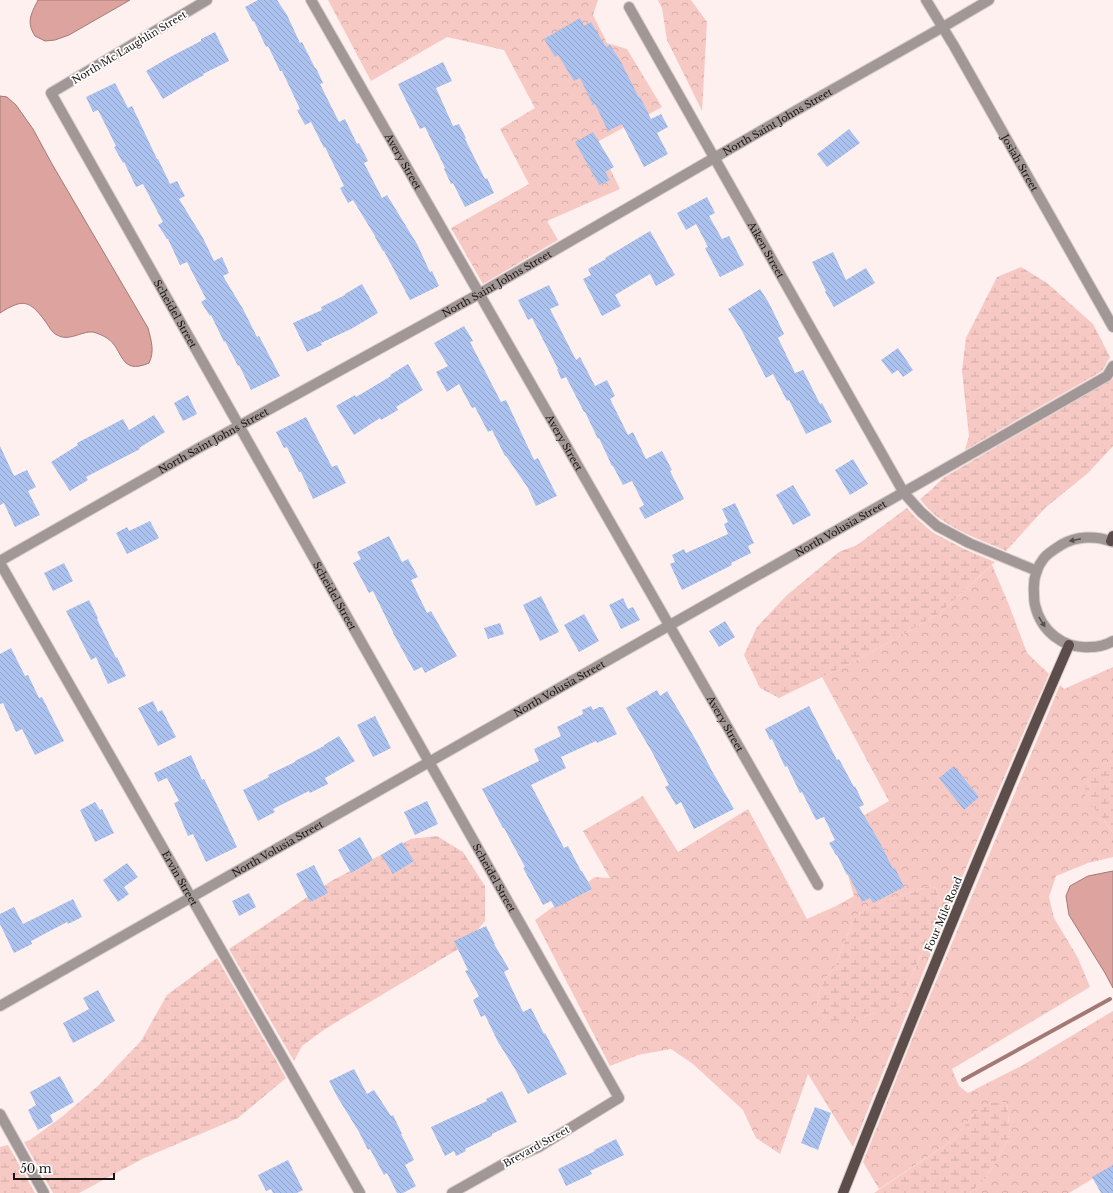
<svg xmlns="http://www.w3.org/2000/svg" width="1113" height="1193" viewBox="0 0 1113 1193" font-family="'Libre Baskerville',serif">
<defs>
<pattern id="forest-crowns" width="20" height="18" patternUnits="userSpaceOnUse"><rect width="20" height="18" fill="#f6c9c4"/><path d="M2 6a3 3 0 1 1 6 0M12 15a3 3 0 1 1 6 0" fill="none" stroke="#d2aca8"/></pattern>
<pattern id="wetland-marsh" width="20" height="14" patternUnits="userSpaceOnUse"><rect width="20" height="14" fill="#f6c9c4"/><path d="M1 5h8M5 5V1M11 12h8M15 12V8" fill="none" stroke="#d2aca8"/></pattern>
<pattern id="building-back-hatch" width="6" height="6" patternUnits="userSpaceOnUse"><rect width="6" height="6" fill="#abc1ee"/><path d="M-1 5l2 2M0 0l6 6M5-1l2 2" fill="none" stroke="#93a5cb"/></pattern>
</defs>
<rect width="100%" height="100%" fill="#fef0ee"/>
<g fill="url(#forest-crowns)" fill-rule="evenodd">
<polygon points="328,0 598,0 593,15 607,43 627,49 662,107 597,142 620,189 547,221 558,240 483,284 451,228 529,184 500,129 535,108 504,50 447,37 371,81"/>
<polygon points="658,0 691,0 707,22 702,111 667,40 662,8"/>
<path d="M992 565 1009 605 1027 653 1049 674C980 830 916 989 853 1147L808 1074 780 1154 756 1138 743 1110 693 1064 671 1049 638 1055 610 1066 535 920 595 877 610 878 583 831 643 796 678 852 748 809 807 919 836 906 854 896 835 832 889 801 822 677 861 658 940 613ZM928 886 936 888 943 909 895 1010 885 1013H875L851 1021 825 1019 817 1004 819 992 825 979 834 968 855 917 867 908Z"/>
<polygon points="1113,667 1113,761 1101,765 1104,820 1113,833 1113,857 1088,863 1056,876 1049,897 1054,918 1078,958 1090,987 952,1069 959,1086 968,1093 1023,1065 1113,1011 1113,1193 1097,1176 1069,1193 970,1193 987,1177 1010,1136 1007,1102 1000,1103 973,1115 953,1140 879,1189 863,1162 919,1022 1060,685 1064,689"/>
</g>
<g fill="url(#wetland-marsh)">
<polygon points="1021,267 1047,283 1093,324 1110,357 1102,371 965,450 969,436 962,371 966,338 997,277"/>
<path d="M1113 379V446L1088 473 1045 508 1006 551C986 542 960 533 942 520 933 515 926 506 920 499L931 490 943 478Z"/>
<polygon points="907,508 915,517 932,532 964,549 995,562 940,613 861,658 779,698 760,688 744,655 757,627 786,596 839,552 857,545"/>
<polygon points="1113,761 1113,833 1104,820 1085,797 1086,778 1101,765"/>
<polygon points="437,836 463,852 485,886 485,921 465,945 325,1029 302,1046 294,1061 229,949 333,880 411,839"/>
<polygon points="928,886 936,888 943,909 895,1010 887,1015 885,1013 875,1013 851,1021 841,1022 834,1023 825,1019 817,1004 819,992 825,979 834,968 855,917 867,908"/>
<polygon points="217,958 286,1078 238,1118 144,1158 79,1193 53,1193 24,1142 30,1140 63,1116 99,1085 141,1041 167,995"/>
<polygon points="1007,1102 1010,1136 987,1177 970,1193 874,1193 953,1140 973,1115 981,1107 989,1103"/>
<polygon points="8,1145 35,1193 0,1193 0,1147"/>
</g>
<g fill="#dda49f" stroke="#a37975">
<path d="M38 0H130L69 35 55 40 45 41 35 36C26 22 31 14 38 0Z"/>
<path d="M0 96 7 97 16 105 33 129 52 164 148 328C151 340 155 351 149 363 119 376 124 349 107 338 104 336 97 333 93 332 81 331 69 342 57 335 51 332 49 326 45 321 29 299 22 299 0 313Z"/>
<polygon points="1113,871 1113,988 1105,973 1069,915 1066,896 1070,886 1088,876"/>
</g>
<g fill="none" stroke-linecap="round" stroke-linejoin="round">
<polyline stroke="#a37975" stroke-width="4" points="963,1080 1110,999"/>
</g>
<g fill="url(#building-back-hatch)">
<polygon points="258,0 277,0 287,15 300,43 302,42 315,68 316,68 323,83 320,84 339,122 345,119 357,144 359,143 368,161 364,163 382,198 387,195 417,244 430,272 432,271 439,286 410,300 384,251 383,251 375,237 375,236 353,200 348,203 340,188 344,186 325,147 324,148 311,122 305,125 297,110 300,109 282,71 280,71 268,46 266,47 254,21 253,22 245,7"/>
<polygon points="580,18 584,26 591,22 606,47 610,45 621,62 639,98 640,97 651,119 661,114 668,127 657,133 668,154 644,167 622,124 608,131 595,104 593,105 580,78 574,81 558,55 555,57 544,39"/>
<polygon points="215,32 229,61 203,74 204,75 186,85 163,99 146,71 170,57 201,41 201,39"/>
<polygon points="443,62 452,81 436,88 453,126 459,124 466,138 465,139 485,179 487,178 494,193 465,207 453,183 451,184 444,169 445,168 425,127 420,129 398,84"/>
<polygon points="115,83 128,108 132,106 157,159 158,159 170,184 177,181 185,196 179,199 203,238 214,261 222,257 229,273 223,276 243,309 257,337 259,336 280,376 251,390 239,365 238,366 225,341 224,342 211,315 210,316 201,302 206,299 187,262 180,265 168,239 167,239 158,225 163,222 143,184 136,187 124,162 123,163 114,147 116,146 98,110 93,112 86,97"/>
<polygon points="849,129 860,143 827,167 817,154"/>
<polygon points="593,132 614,167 605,172 610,180 599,185 575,142"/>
<polygon points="707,197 715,213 709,216 722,239 729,236 744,265 720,277 705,248 708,247 696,224 686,230 677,213"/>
<polygon points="650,231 675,275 656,286 650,274 615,295 621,306 602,316 583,279 591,275 588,269 606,259 605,258"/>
<polygon points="833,252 846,280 866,268 875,283 834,307 825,292 826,291 812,262"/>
<polygon points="362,284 378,313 351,329 321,343 322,345 307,352 293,323 322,310 321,307 345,295 345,294"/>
<polygon points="549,285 559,305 550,309 576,360 580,357 595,386 607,380 615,396 610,399 628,435 633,432 646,459 662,451 672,470 670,471 684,499 645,519 639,508 644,505 632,481 623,485 613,466 612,466 599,438 598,439 585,412 584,412 566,377 561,379 557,369 558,369 532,318 528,320 518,300"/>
<polygon points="760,289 769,303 784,334 778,338 795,373 803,370 820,404 822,403 832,422 806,434 789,400 787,401 773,374 766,378 742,331 728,309"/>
<polygon points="464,326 473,341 470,342 501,402 506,400 534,460 538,458 557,496 536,506 528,488 506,456 505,456 492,430 488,432 475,407 472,408 459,384 447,392 436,372 448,366 434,343"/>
<polygon points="898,348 913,370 903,377 898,370 892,374 881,360"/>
<polygon points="408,364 423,390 396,407 398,410 381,420 380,418 354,435 336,406 355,395 356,397 391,376 390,375"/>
<polygon points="188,395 197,414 183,421 174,403"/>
<polygon points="154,415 165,432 139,448 140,449 86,477 88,480 70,491 51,462 78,445 77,443 123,419 129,430"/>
<polygon points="306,417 332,467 337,465 346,483 313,499 301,472 299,472 287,447 284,448 276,432"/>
<polygon points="0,446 14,476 27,470 36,487 28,491 40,515 15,527 4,503 0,505"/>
<polygon points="853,459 868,484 850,495 835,470"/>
<polygon points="793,485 811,515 793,525 776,495"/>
<polygon points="735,503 754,543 748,546 751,553 731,563 732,565 682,590 670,564 675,562 672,555 684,549 686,553 728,534 724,524 728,522 722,509"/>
<polygon points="150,521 159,538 127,554 116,533 127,527 129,531"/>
<polygon points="389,536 402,562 408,559 418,577 411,580 427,613 431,611 457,656 425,673 422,667 414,671 393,633 393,632 373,591 369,593 353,563 361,559 357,552"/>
<polygon points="64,563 73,581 53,591 44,573"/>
<polygon points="541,596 559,632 540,641 523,605"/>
<polygon points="623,598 628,609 633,607 640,620 621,629 609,605"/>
<polygon points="89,600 98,618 97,619 116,658 117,657 126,676 108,684 96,657 91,660 66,611"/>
<polygon points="584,614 599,641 579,652 564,625"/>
<polygon points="725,621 735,637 719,647 709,631"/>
<polygon points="500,623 504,634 488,639 484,628"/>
<polygon points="11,648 25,676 28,675 39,698 42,697 64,741 35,755 22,729 16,732 3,703 0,704 0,654"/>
<polygon points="657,690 660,696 667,691 697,742 712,771 734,809 694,829 681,802 676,805 665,787 669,785 652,752 626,708"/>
<polygon points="153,701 158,712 162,710 176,737 158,746 138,708"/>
<polygon points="591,706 593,710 599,707 603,707 617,734 597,743 596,741 561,757 566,768 531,785 564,848 568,846 581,871 582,871 592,889 555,908 551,901 543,905 529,879 523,868 525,867 504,828 503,828 482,789 539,761 534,749 561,736 557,727 583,714 582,710"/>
<polygon points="809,706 837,760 839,759 854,787 855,786 864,805 859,807 879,841 893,869 895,868 904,887 873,903 870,898 862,902 848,874 847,875 837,855 836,855 829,843 835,840 824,817 816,820 802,792 800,793 787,766 785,767 772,739 770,740 765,729"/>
<polygon points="375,716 391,748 373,757 357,725"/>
<polygon points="339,736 355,761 325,778 328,784 310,793 309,791 273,809 275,812 258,821 243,790 269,777 268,775 295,762 295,761 324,746 324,745"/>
<polygon points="191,755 202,780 204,779 218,807 237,847 206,862 193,834 188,836 174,803 179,801 167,778 158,782 154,773"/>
<polygon points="954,766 979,797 964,810 939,778"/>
<polygon points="427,801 438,824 415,835 404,812"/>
<polygon points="95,802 100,810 102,809 114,833 95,842 80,810"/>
<polygon points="360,837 373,860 351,873 338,850"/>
<polygon points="402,842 414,861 393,874 381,855"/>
<polygon points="127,863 138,877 124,887 129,894 118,902 103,880"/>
<polygon points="314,865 328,893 310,902 296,874"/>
<polygon points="249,893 256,907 239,916 232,901"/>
<polygon points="73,899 82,917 68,924 67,922 31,941 32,944 14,953 0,924 0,914 14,907 23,924"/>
<polygon points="486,926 495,944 494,944 509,969 504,972 523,1012 531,1008 544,1034 545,1033 567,1074 528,1094 515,1069 498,1042 485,1015 481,1017 473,1000 479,996 465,971 468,970 454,941"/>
<polygon points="98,990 115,1021 73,1043 63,1023 89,1009 83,998"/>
<polygon points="354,1069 367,1094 374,1090 391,1116 393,1115 402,1134 401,1134 414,1160 405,1165 416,1186 403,1193 397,1193 387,1173 384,1175 370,1149 368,1150 359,1132 338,1098 329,1081"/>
<polygon points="60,1076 74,1102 50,1115 53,1122 38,1130 28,1110 36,1105 30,1092"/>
<polygon points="502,1091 517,1122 492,1134 492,1136 465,1149 466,1151 456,1156 454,1151 445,1156 431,1127 487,1101 486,1099"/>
<polygon points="815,1107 831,1113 818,1150 801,1143"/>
<polygon points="616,1139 624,1155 590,1171 592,1174 566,1186 558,1169 595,1151 594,1150"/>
<polygon points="288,1160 303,1190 297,1193 273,1193 271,1189 266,1191 258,1175"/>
<polygon points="1113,1165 1113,1193 1101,1193 1092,1177"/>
</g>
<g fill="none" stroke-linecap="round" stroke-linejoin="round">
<g stroke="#dacdcb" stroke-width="12">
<g id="minor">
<path id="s1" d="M207 0 51 93 619 1098 539 1147 514 1158 452 1193"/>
<path id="s2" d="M311 0 818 885"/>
<path id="s3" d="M926 0 954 46 1113 327"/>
<path id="s4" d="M629 7 904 493 921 512 937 526 969 543 1037 571"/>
<path d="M1113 542C1096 535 1076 536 1061 545 1055 549 1048 553 1044 558 1036 568 1033 581 1034 593 1034 597 1034 601 1035 605 1041 631 1063 649 1090 647 1098 647 1106 645 1113 641"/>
<path id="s5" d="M0 561 197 449 479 294 823 95 943 27 989 0"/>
<path id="s6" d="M0 563 360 1193"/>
<path id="s7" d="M0 1006 999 438 1107 376 1113 366"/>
<polyline points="0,1114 44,1193"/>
</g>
</g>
<g stroke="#dacdcb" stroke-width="12">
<g id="major">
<polyline points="1111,541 1113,536"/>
<path d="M843 1193C916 1009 990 826 1069 645"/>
</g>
</g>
<use href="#minor" stroke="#a09796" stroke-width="10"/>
<use href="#major" stroke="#5c4c4a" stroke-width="10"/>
</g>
<defs><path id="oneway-solid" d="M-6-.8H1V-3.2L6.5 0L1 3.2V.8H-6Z"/></defs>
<g fill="#574f4e">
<use href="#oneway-solid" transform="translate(1075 540) rotate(168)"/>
<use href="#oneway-solid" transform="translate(1042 622) rotate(58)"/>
</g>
<g text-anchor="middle" stroke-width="3.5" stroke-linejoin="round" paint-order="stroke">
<g font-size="10" fill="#1c1413" stroke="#fff">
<text transform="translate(129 47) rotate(-31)" y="4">North Mc Laughlin Street</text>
<text dy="4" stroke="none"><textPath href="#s5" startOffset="893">North Saint Johns Street</textPath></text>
<text dy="4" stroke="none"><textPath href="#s2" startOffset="186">Avery Street</textPath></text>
<text dy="4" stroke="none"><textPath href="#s3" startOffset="188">Josiah Street</textPath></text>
<text dy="4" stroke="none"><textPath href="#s4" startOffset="279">Aiken Street</textPath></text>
<text dy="4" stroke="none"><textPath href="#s5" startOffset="569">North Saint Johns Street</textPath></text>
<text dy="4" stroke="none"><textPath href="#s1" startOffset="435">Scheidel Street</textPath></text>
<text dy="4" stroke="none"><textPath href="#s5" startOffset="245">North Saint Johns Street</textPath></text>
<text dy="4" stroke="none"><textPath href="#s2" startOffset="510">Avery Street</textPath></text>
<text dy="4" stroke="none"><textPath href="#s7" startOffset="967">North Volusia Street</textPath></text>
<text dy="4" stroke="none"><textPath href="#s1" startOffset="759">Scheidel Street</textPath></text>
<text dy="4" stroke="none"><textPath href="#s7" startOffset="643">North Volusia Street</textPath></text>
<text dy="4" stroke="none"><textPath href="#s2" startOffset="834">Avery Street</textPath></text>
<text dy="4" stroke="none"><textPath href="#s7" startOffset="319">North Volusia Street</textPath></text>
<text dy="4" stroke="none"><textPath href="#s6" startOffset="363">Ervin Street</textPath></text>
<text dy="4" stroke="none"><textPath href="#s1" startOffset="1083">Scheidel Street</textPath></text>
<text transform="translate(943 914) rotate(-67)" y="4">Four Mile Road</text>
<text transform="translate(536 1146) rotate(-29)" y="4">Brevard Street</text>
</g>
</g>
<path d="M14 1173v6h100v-6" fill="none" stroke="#1c1413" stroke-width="2"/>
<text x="20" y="1173" font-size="12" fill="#1c1413" stroke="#ffffff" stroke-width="3" paint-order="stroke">50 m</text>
</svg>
